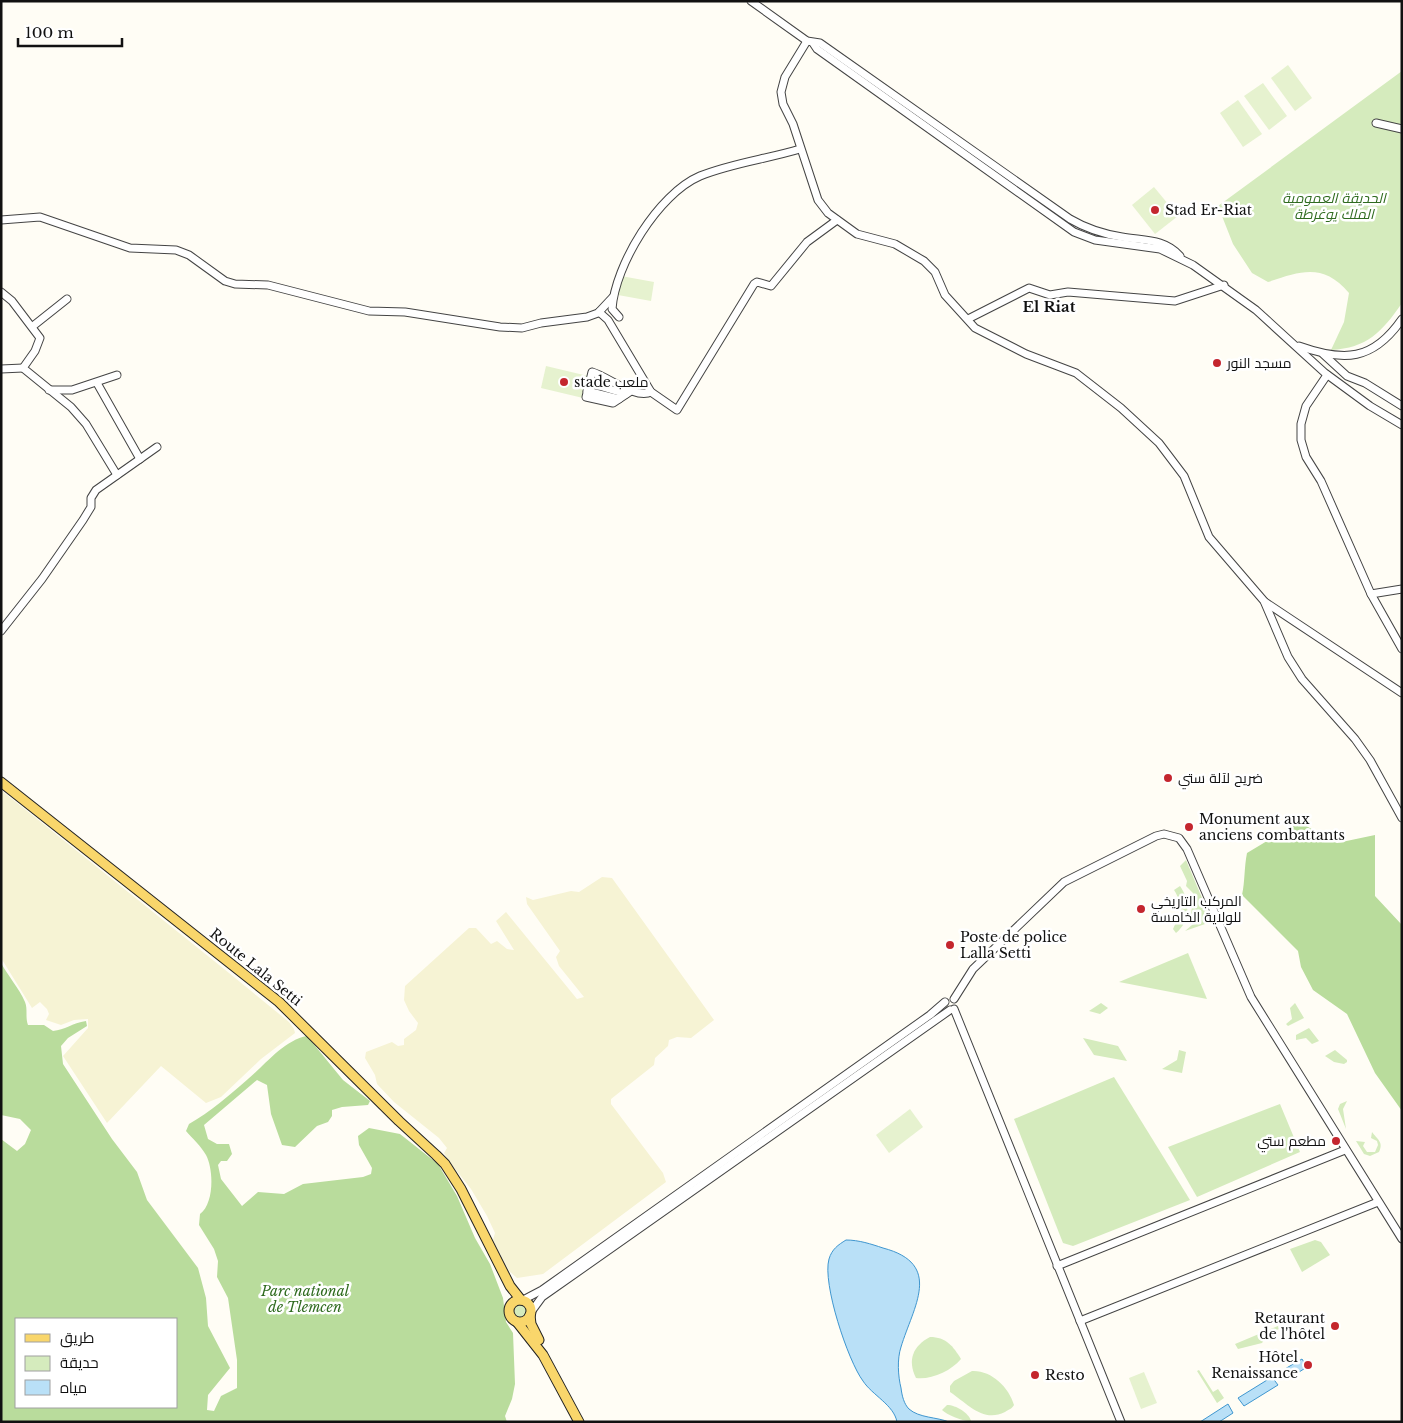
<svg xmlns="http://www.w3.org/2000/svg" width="1403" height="1423" viewBox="0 0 1403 1423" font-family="'Libre Baskerville',Cairo,serif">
<rect width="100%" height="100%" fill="#fffdf5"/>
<g fill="#f6f3d4">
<polygon points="1,790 229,973 289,1022 294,1029 295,1033 261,1059 221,1097 206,1103 161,1066 107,1123 63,1056 88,1028 88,1019 74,1020 61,1025 46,1020 49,1014 47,1009 40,1002 32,1008 1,958"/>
<polygon points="602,877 612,878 714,1020 691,1038 677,1037 669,1040 668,1046 655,1058 654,1065 611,1099 611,1104 663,1173 666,1182 543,1274 517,1278 509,1271 493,1240 495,1233 487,1216 471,1189 448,1160 444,1153 447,1148 439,1138 394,1102 377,1084 375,1075 365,1058 366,1052 392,1042 398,1046 404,1045 404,1039 416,1030 418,1023 409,1011 404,1000 405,986 469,928 476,928 491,944 497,941 507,949 514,950 496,921 506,912 577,999 584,997 559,966 556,957 560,951 527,904 526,897 533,900 571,891 579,892"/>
</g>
<g fill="#d5ebbd">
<path d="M1402 71V303C1382 332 1367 348 1331 350L1344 322 1349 293C1323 263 1302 271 1268 282L1252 273 1233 244 1218 206Z"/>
<polygon points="1186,860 1210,917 1204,920 1205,924 1185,931 1192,925 1194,921 1191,916 1193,893 1186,886 1187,881 1180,866"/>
<path d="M1180 886C1190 900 1191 921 1176 933L1173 929C1180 915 1183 904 1174 890Z"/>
<polygon points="1188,953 1207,999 1119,982"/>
<polygon points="1101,1003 1108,1008 1100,1014 1089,1011"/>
<polygon points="1295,1003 1304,1018 1288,1026 1286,1024 1292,1019 1290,1008"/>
<polygon points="1309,1028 1319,1041 1312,1044 1306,1038 1296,1040 1296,1035"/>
<polygon points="1083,1038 1118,1046 1127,1061 1094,1055"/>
<polygon points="1179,1050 1186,1052 1182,1073 1162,1069 1177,1060"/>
<polygon points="1335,1050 1347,1060 1347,1062 1344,1064 1334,1062 1325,1056"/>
<polygon points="1114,1077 1190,1200 1073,1246 1063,1243 1014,1119"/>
<polygon points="1347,1101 1343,1109 1346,1129 1338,1109 1340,1104"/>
<polygon points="1280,1104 1300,1152 1197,1197 1168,1147"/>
<path d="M1372 1132C1377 1139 1384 1142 1379 1152L1370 1156 1364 1154 1356 1141 1365 1142 1363 1146 1367 1152H1375L1378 1145 1377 1141 1371 1138Z"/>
<polygon points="1315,1240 1321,1242 1330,1255 1302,1272 1290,1249"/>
<circle cx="520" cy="1311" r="6"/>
<polygon points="1278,1326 1279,1329 1269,1333 1262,1343 1238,1349 1235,1344"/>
<path d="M930 1337C946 1337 953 1346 961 1359 951 1371 931 1380 916 1378 907 1360 913 1346 930 1337Z"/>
<polygon points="1199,1370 1213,1392 1218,1389 1224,1398 1217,1403 1197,1371"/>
<path d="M972 1371C991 1370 1009 1387 1014 1405 1012 1409 1009 1409 1005 1412 983 1423 968 1404 950 1392V1386L954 1381Z"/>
<path d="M947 1405C956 1405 969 1413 971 1421 964 1422 947 1415 942 1410Z"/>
</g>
<g fill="#b9dc9c" fill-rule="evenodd">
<path d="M1299 822 1337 843 1375 835V896L1402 925V1111L1375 1073 1347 1014 1313 990 1301 967 1298 951 1242 895C1245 881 1244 868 1247 853Z"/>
<path d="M1 963C8 976 19 988 25 1002 28 1009 25 1017 28 1025H44L53 1031C65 1030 72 1023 86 1021L87 1026 68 1038 61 1046 63 1064 112 1139 137 1172 147 1200 198 1268 206 1298 208 1326 230 1368 208 1395 207 1410 214 1411 221 1396 237 1388V1360L228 1298 217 1277 218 1261 214 1249 199 1225 200 1214C214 1204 214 1170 206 1155 201 1146 192 1138 186 1131L189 1124C210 1112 230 1095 248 1079 265 1065 284 1040 307 1036L343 1080 370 1101 368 1105 342 1107 332 1110V1116L328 1122 317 1126 295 1147 282 1145 271 1114 267 1085 257 1080 204 1125 208 1139 217 1144H229L232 1154 227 1161H221L218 1165 221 1179 242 1206 258 1192 284 1194 303 1184 363 1177 371 1174 372 1168 359 1145 358 1136 369 1128 400 1134 438 1164 457 1196 475 1238 490 1264 503 1298 506 1322 513 1333 515 1384 512 1399 505 1416 507 1422H1V1139L17 1151 25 1144 31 1130 20 1119 1 1115ZM16 1319H176V1407H16Z"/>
</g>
<g fill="#e6f2cf">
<polygon points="1288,65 1312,98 1295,111 1271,78"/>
<polygon points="1263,83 1287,116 1269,130 1244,96"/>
<polygon points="1238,100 1262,134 1243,147 1220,113"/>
<polygon points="1154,187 1178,216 1155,234 1132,205"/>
<polygon points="621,276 654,282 651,301 618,295"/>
<polygon points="546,366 588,376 583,398 541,388"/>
<polygon points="910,1109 923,1127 889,1153 876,1135"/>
<polygon points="1144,1372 1157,1403 1141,1409 1129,1378"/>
</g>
<g fill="#b9e0f7" stroke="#3f96cf">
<path d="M846 1240C859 1240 871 1244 883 1248 944 1264 913 1307 901 1347 897 1359 898 1376 901 1388 902 1396 904 1404 909 1409 919 1418 937 1417 949 1422H897C894 1405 872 1395 863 1381 848 1361 822 1283 829 1259 832 1249 838 1245 846 1240Z"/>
<polygon points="1302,1359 1307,1367 1288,1379 1283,1370"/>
<polygon points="1272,1377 1278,1385 1244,1406 1238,1398"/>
<polygon points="1228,1404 1233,1413 1219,1422 1200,1422"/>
</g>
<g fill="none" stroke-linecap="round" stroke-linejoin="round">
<g stroke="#444" stroke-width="9">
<g id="minor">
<path d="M751 1 807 41 820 43 1070 219C1087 229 1103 234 1122 237 1143 241 1164 238 1180 256"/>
<polyline points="807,41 785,77 781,92 783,104 793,124 818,200 828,213 857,234 895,244 924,261 935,272 945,295 975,328 1026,354 1076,373 1121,408 1159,443 1184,476 1209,537 1264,601 1288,657 1302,679 1355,739 1370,760 1402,818"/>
<polyline points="813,43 817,49 1074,232 1095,240 1160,249 1193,265 1256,310 1325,373 1370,406 1402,425"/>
<polyline points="1376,123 1402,129"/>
<polyline points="1,220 40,217 130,248 176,250 189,255 225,281 235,284 268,285 369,311 405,312 500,327 522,328 541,323 587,317 598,313 613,297"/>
<polyline points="1,292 12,301 40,338 35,351 23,368 71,407 86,424 117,475"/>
<path d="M599 312 608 320 651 392 677 410C703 368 728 326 754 284L757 282 771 286 807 242 837 220"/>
<path d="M619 317 612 309C615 265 658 194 700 176 732 163 767 159 800 149"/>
<polyline points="968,319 1029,288 1050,295 1068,292 1175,301 1224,285"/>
<polyline points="33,326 67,299"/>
<path d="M1299 346C1344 362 1373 361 1402 319"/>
<polyline points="1323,354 1347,376 1365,383 1402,406"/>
<polyline points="1,369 23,368"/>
<polyline points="1327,375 1306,406 1301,424 1301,440 1306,457 1321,481 1371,594 1402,649"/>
<polyline points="97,383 140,459"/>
<polyline points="589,383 626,394"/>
<polyline points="49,390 72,390 117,375"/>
<polyline points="587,391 619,399"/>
<path d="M631 391 613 403 586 397 592 372C607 376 636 400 651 392"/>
<polyline points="1371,594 1402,589"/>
<polyline points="1265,602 1402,693"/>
<polyline points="1,631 42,579 83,520 91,507 91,498 96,490 157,447"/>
<polyline points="954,999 973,969 1064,882 1156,836 1164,834 1179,838 1187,849 1251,997 1402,1239"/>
<polyline points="954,1009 1121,1422"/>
<polyline points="1057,1266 1345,1150"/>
<polyline points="523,1300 542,1290 930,1015 945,1002"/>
<polyline points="531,1312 542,1297 950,1010"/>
<polyline points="1080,1321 1378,1202"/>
</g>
</g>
<g stroke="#222" stroke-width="11">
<g id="major">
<polyline points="1,782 279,1002 399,1121 436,1155 445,1164 461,1189 510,1286 521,1300"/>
<circle cx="520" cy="1311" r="11"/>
<polyline points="530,1315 531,1324 539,1340"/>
<polyline points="517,1322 543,1355 579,1422"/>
</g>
</g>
<use href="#minor" stroke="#fff" stroke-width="7"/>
<use href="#major" stroke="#f9d66b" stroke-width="9"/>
</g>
<g fill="#c4262e" stroke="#fff" stroke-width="2">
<circle cx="1155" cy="210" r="5"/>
<circle cx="1217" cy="363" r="5"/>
<circle cx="564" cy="382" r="5"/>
<circle cx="1168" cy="778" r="5"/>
<circle cx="1189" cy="827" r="5"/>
<circle cx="1141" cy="909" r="5"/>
<circle cx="950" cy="945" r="5"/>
<circle cx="1336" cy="1141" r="5"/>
<circle cx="1335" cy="1326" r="5"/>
<circle cx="1308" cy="1365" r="5"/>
<circle cx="1035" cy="1375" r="5"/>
</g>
<g text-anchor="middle" stroke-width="5" stroke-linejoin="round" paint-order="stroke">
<g font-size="14" font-style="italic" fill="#2f6b1f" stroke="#fff">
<text x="1334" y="203">الحديقة العمومية<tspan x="1334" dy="16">الملك يوغرطة</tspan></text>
<text x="305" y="1296">Parc national<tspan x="305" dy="16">de Tlemcen</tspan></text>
</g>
<g font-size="14" fill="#111" stroke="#fff" text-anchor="start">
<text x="1165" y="215">Stad Er-Riat</text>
<text x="1227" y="368">مسجد النور</text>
<text x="574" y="387">stade ملعب</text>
<text x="1178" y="783">ضريح لآلة ستي</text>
<text x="1199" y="824">Monument aux<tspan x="1199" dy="16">anciens combattants</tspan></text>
<text x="1151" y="906">المركب التاريخي<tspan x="1151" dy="16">للولاية الخامسة</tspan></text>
<text x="960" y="942">Poste de police<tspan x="960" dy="16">Lalla Setti</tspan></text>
<text x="1326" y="1146" text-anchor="end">مطعم ستي</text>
<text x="1325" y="1323" text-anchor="end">Retaurant<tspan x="1325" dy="16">de l'hôtel</tspan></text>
<text x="1298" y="1362" text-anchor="end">Hôtel<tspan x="1298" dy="16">Renaissance</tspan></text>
<text x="1045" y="1380">Resto</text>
</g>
<g font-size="14" fill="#111" stroke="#fff">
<text transform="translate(256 967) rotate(39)" y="5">Route Lala Setti</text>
</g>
<g font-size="15" font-weight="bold" fill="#111" stroke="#fff">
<text x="1049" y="312">El Riat</text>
</g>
</g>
<rect width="1403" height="1423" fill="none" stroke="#111111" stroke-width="5"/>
<rect x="15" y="1318" width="162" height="90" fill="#ffffff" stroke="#a0a0a0"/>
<rect x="25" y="1334" width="25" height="8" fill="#f9d66b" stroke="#a0a0a0"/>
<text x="60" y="1343" font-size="15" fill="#111111">طريق</text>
<rect x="25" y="1356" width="25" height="15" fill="#d5ebbd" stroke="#a0a0a0"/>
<text x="60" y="1368" font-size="15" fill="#111111">حديقة</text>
<rect x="25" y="1380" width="25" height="15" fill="#b9e0f7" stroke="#a0a0a0"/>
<text x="60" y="1393" font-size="15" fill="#111111">مياه</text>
<path d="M18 38v8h104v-8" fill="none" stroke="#111111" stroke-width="2.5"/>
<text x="25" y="38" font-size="15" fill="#111111" stroke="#ffffff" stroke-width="4" paint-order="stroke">100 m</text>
</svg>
